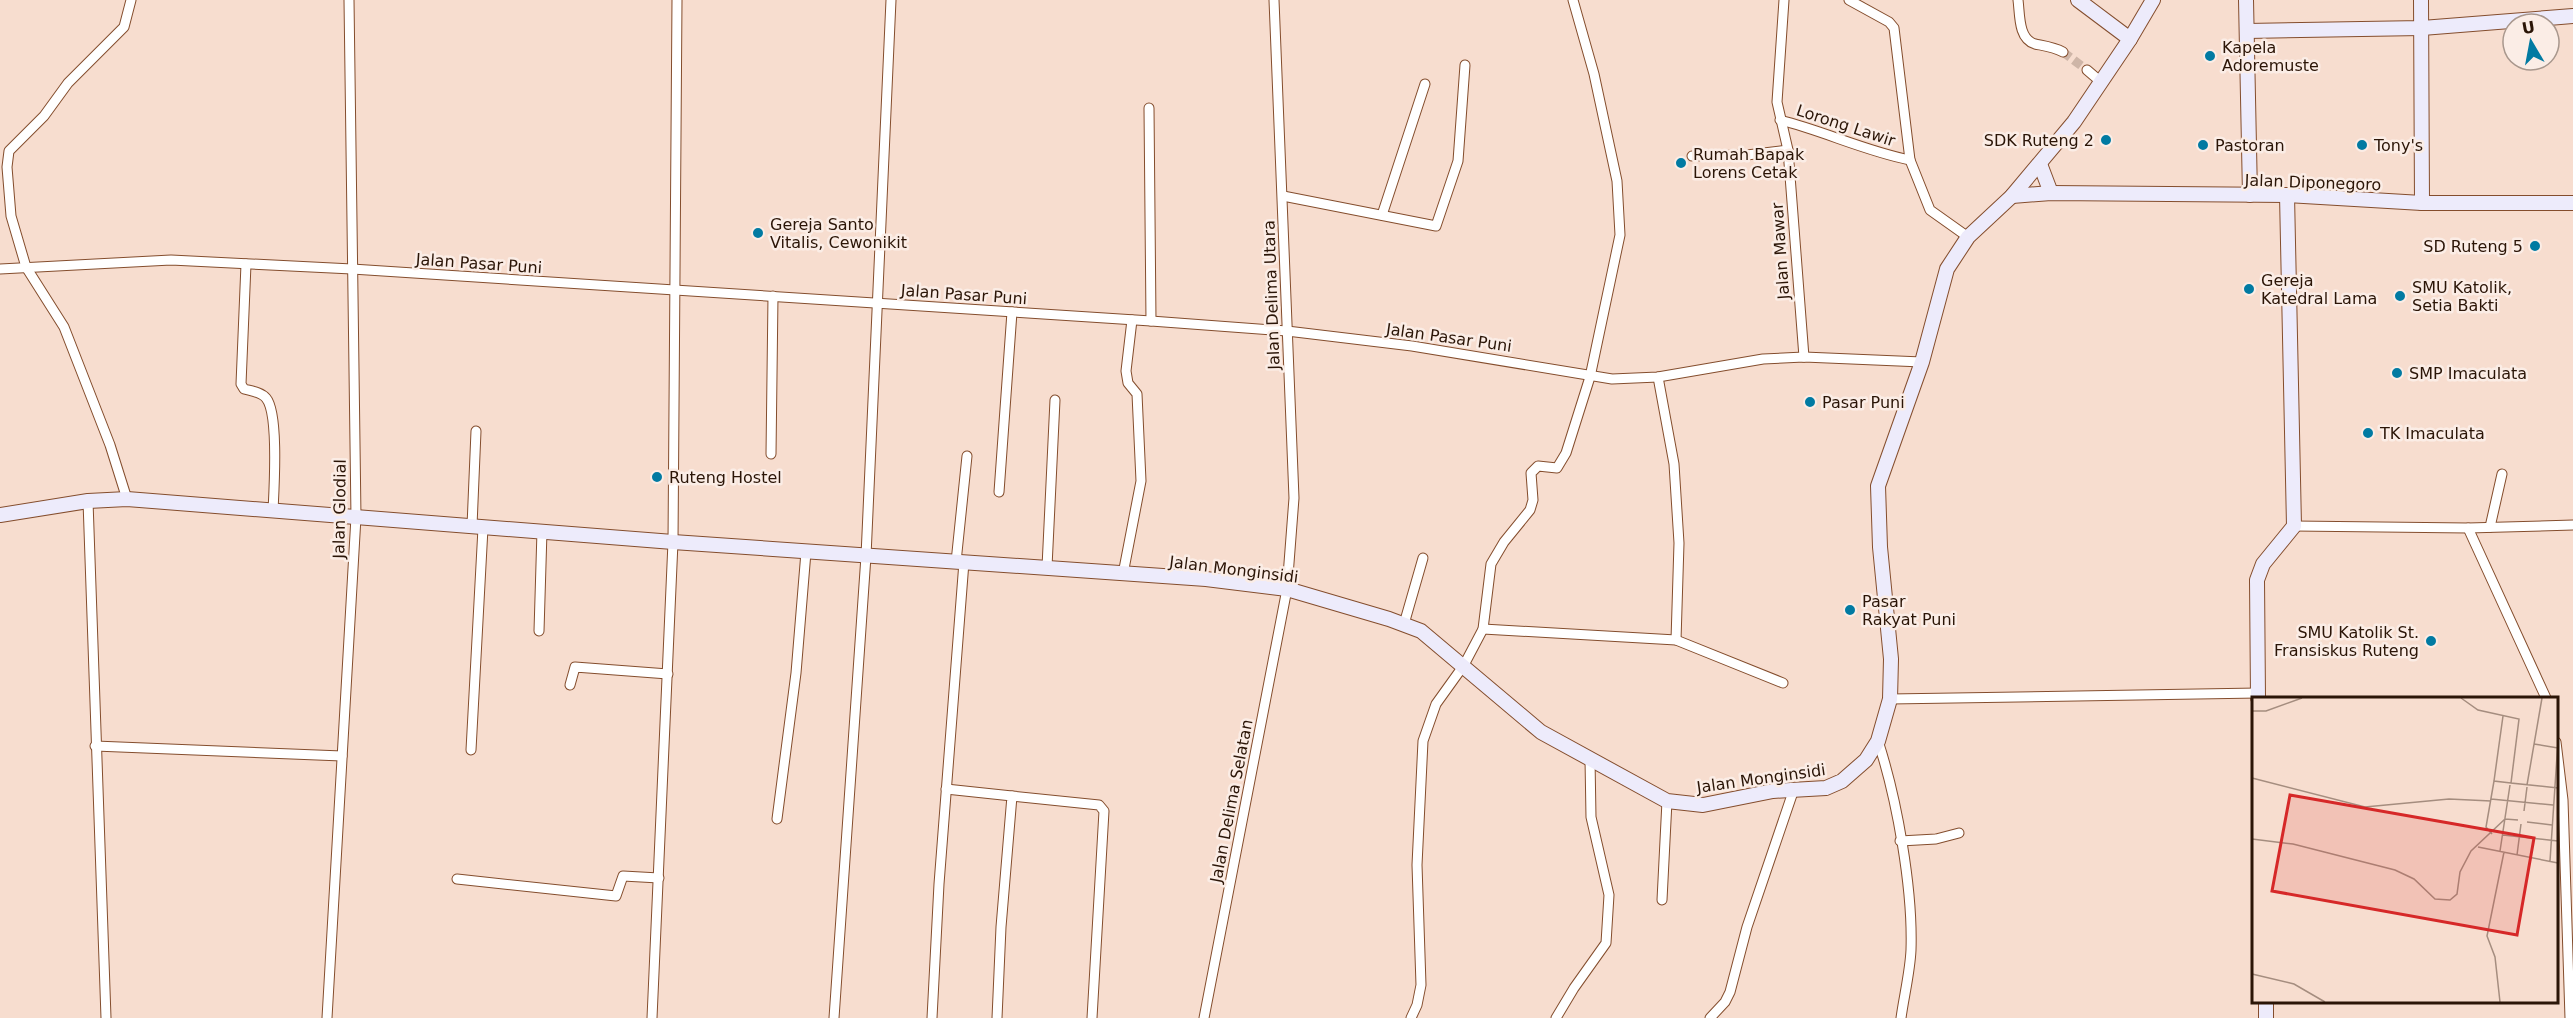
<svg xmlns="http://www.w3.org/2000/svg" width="2573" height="1018" viewBox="0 0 2573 1018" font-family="'DejaVu Sans',sans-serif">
<rect width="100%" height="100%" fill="#f7ddcf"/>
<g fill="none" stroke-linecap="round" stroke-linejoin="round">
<polyline stroke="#ceb5a7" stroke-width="9" stroke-dasharray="9 4.5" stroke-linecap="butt" points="2063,52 2087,70"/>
<g stroke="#844d2d" stroke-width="11">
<g id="street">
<polyline points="1784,0 1777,102 1788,150 1804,357"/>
<polyline points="1849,0 1889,22 1894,28 1910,160"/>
<path d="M2018 0C2020 14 2018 39 2035 44 2045 46 2054 47 2063 52"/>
<polyline points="2087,70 2101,82"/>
<polyline points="1149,108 1151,321"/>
<path d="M1780 120C1824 131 1865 151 1910 160L1930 210 1968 237"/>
<polyline points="1692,156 1747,155 1788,150"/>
<polyline points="1283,196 1436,226 1458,161 1465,65"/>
<polyline points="1382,215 1425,84"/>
<path d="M246 264 241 384 244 389C251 391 261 392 266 398 279 413 274 489 273 511"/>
<polyline points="0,269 171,260 352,269 1151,321 1287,331 1412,346 1612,379 1658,377 1763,359 1804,357 1922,362"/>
<polyline points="1658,377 1674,464 1679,543 1676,640"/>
<polyline points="771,454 773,296"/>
<polyline points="999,492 1012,312"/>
<polyline points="127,499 110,445 64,327 26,267 11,216 7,167 9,151 44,116 68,83 124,27 131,0"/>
<polyline points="88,501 106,1018"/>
<polyline points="472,526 476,431"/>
<polyline points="2294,526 2468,528 2573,525"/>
<polyline points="2490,527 2502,474"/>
<polyline points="2468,528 2546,698"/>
<polyline points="956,562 967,456"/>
<polyline points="1047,567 1055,400"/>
<polyline points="1123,574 1141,481 1137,394 1128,383 1126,371 1132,320"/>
<polyline points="1404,624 1423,558"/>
<polyline points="1483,629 1676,640 1783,683"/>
<polyline points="539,631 542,531"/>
<polyline points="570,685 575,667 668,674"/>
<polyline points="1890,699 2258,693"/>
<path d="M1878 741C1897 799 1913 889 1911 950 1910 972 1904 996 1901 1018"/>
<polyline points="2556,742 2563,800 2570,1018"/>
<polyline points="95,746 342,756"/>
<polyline points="471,750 483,528"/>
<polyline points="946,789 1012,796 1001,927 997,1018"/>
<polyline points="1012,796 1099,805 1104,811 1092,1018"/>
<polyline points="777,819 796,673 806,552"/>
<polyline points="1900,841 1936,839 1959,833"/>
<polyline points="457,879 616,896 623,876 659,878"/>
<polyline points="1662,900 1667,801"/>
<polyline points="327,1018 356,517 349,0"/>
<polyline points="652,1018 673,542 677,0"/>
<polyline points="834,1018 866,556 891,0"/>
<polyline points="932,1018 939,884 964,562"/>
<polyline points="1204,1018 1287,589 1294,498 1274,0"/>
<polyline points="1411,1018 1417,1005 1421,985 1417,865 1423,741 1436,704 1464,665 1483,629 1491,564 1504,542 1530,510 1533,500 1531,473 1538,466 1557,468 1566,453 1590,377 1620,235 1617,181 1594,74 1573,0"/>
<polyline points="1556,1018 1574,988 1606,943 1609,895 1591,817 1590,759"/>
<polyline points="1710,1018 1725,1002 1730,992 1747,927 1794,789"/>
</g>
</g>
<g stroke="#844d2d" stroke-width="16">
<g id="secondary">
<polyline points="2078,0 2130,39"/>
<polyline points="2246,0 2250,195"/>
<polyline points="2421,0 2422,203"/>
<polyline points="2247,31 2422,28 2573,16"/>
<polyline points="2040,164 2051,193"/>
<polyline points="2012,196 2051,193 2287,195 2422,203 2573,203"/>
<polyline points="0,515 88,501 127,499 673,542 1206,579 1287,589 1389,619 1421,631 1541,732 1667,801 1703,805 1773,791 1826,788 1842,781 1866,760 1878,741 1890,699 1891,659 1880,547 1878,486 1922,362 1947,269 1968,237 2012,196 2074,122 2130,39 2153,0"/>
<polyline points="2258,698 2257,580 2263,564 2294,526 2287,195"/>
<polyline points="2266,1002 2266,1018"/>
</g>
</g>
<use href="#street" stroke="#fff" stroke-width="9"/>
<use href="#secondary" stroke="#edebfb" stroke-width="14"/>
</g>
<g fill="#017aa2" stroke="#fbede6" stroke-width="2">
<circle cx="2210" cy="56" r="6"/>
<circle cx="2106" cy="140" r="6"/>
<circle cx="2203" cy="145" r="6"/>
<circle cx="2362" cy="145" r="6"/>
<circle cx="1681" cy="163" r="6"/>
<circle cx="758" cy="233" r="6"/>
<circle cx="2535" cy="246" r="6"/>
<circle cx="2249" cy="289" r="6"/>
<circle cx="2400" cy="296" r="6"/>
<circle cx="2397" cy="373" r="6"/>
<circle cx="1810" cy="402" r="6"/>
<circle cx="2368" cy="433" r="6"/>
<circle cx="657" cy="477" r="6"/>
<circle cx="1850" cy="610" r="6"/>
<circle cx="2431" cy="641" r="6"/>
</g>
<g text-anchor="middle" stroke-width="5" stroke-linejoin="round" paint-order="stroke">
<g font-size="16" fill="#2b1507" stroke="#fbede6" text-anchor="start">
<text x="2222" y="53">Kapela<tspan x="2222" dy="18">Adoremuste</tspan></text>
<text x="2094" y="146" text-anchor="end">SDK Ruteng 2</text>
<text x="2215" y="151">Pastoran</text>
<text x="2374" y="151">Tony's</text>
<text x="1693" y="160">Rumah Bapak<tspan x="1693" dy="18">Lorens Cetak</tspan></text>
<text x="770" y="230">Gereja Santo<tspan x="770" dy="18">Vitalis, Cewonikit</tspan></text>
<text x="2523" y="252" text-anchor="end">SD Ruteng 5</text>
<text x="2261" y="286">Gereja<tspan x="2261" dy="18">Katedral Lama</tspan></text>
<text x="2412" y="293">SMU Katolik,<tspan x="2412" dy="18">Setia Bakti</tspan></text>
<text x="2409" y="379">SMP Imaculata</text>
<text x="1822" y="408">Pasar Puni</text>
<text x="2380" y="439">TK Imaculata</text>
<text x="669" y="483">Ruteng Hostel</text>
<text x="1862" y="607">Pasar<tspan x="1862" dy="18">Rakyat Puni</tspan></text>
<text x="2419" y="638" text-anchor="end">SMU Katolik St.<tspan x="2419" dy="18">Fransiskus Ruteng</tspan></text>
</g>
<g font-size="16" fill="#2b1507" stroke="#fbede6">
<text transform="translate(1846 125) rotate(18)" y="6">Lorong Lawir</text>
<text transform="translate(2313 182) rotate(2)" y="6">Jalan Diponegoro</text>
<text transform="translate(1780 251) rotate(-94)" y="6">Jalan Mawar</text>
<text transform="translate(479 263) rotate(4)" y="6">Jalan Pasar Puni</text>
<text transform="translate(964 294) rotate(4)" y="6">Jalan Pasar Puni</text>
<text transform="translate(1271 295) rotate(-92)" y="6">Jalan Delima Utara</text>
<text transform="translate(1449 337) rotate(8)" y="6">Jalan Pasar Puni</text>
<text transform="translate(339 509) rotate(-89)" y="6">Jalan Glodial</text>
<text transform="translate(1234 569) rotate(7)" y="6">Jalan Monginsidi</text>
<text transform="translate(1761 778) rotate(-8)" y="6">Jalan Monginsidi</text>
<text transform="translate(1231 801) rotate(-79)" y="6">Jalan Delima Selatan</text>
</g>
</g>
<g transform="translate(2252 697)">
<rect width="306" height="306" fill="#f7ddcf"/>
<path fill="none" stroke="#a58d7f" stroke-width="1.5" d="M209 1 226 13 267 22 259 86 306 91M0 14H14L50 1M251 19 242 84 259 86M282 47 306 51M0 81 113 110 197 102 239 104M275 88 290 1M239 102 301 108M272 114 275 90M275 125 300 128M240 137 234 130 242 84M251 138 306 144M0 142 41 147 143 173 162 182 183 202 198 203 205 197 208 175 219 154 253 122 266 123M226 150 306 166M248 154 258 88M265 158 269 127M298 164 306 44M0 277 42 287 73 305M248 305 243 260 235 239 252 155"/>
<path fill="#d62828" fill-opacity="0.15" stroke="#d62828" stroke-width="3" d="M38 98 282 141 265 238 20 194Z"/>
<rect width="306" height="306" fill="none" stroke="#2b1507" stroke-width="3"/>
</g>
<g transform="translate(2531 42) rotate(350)"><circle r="28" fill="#fbede6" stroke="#a8978d" stroke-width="1.5"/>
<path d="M0-4.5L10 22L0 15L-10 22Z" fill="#017aa2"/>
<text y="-9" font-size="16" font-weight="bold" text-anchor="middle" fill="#2b1507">U</text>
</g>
</svg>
